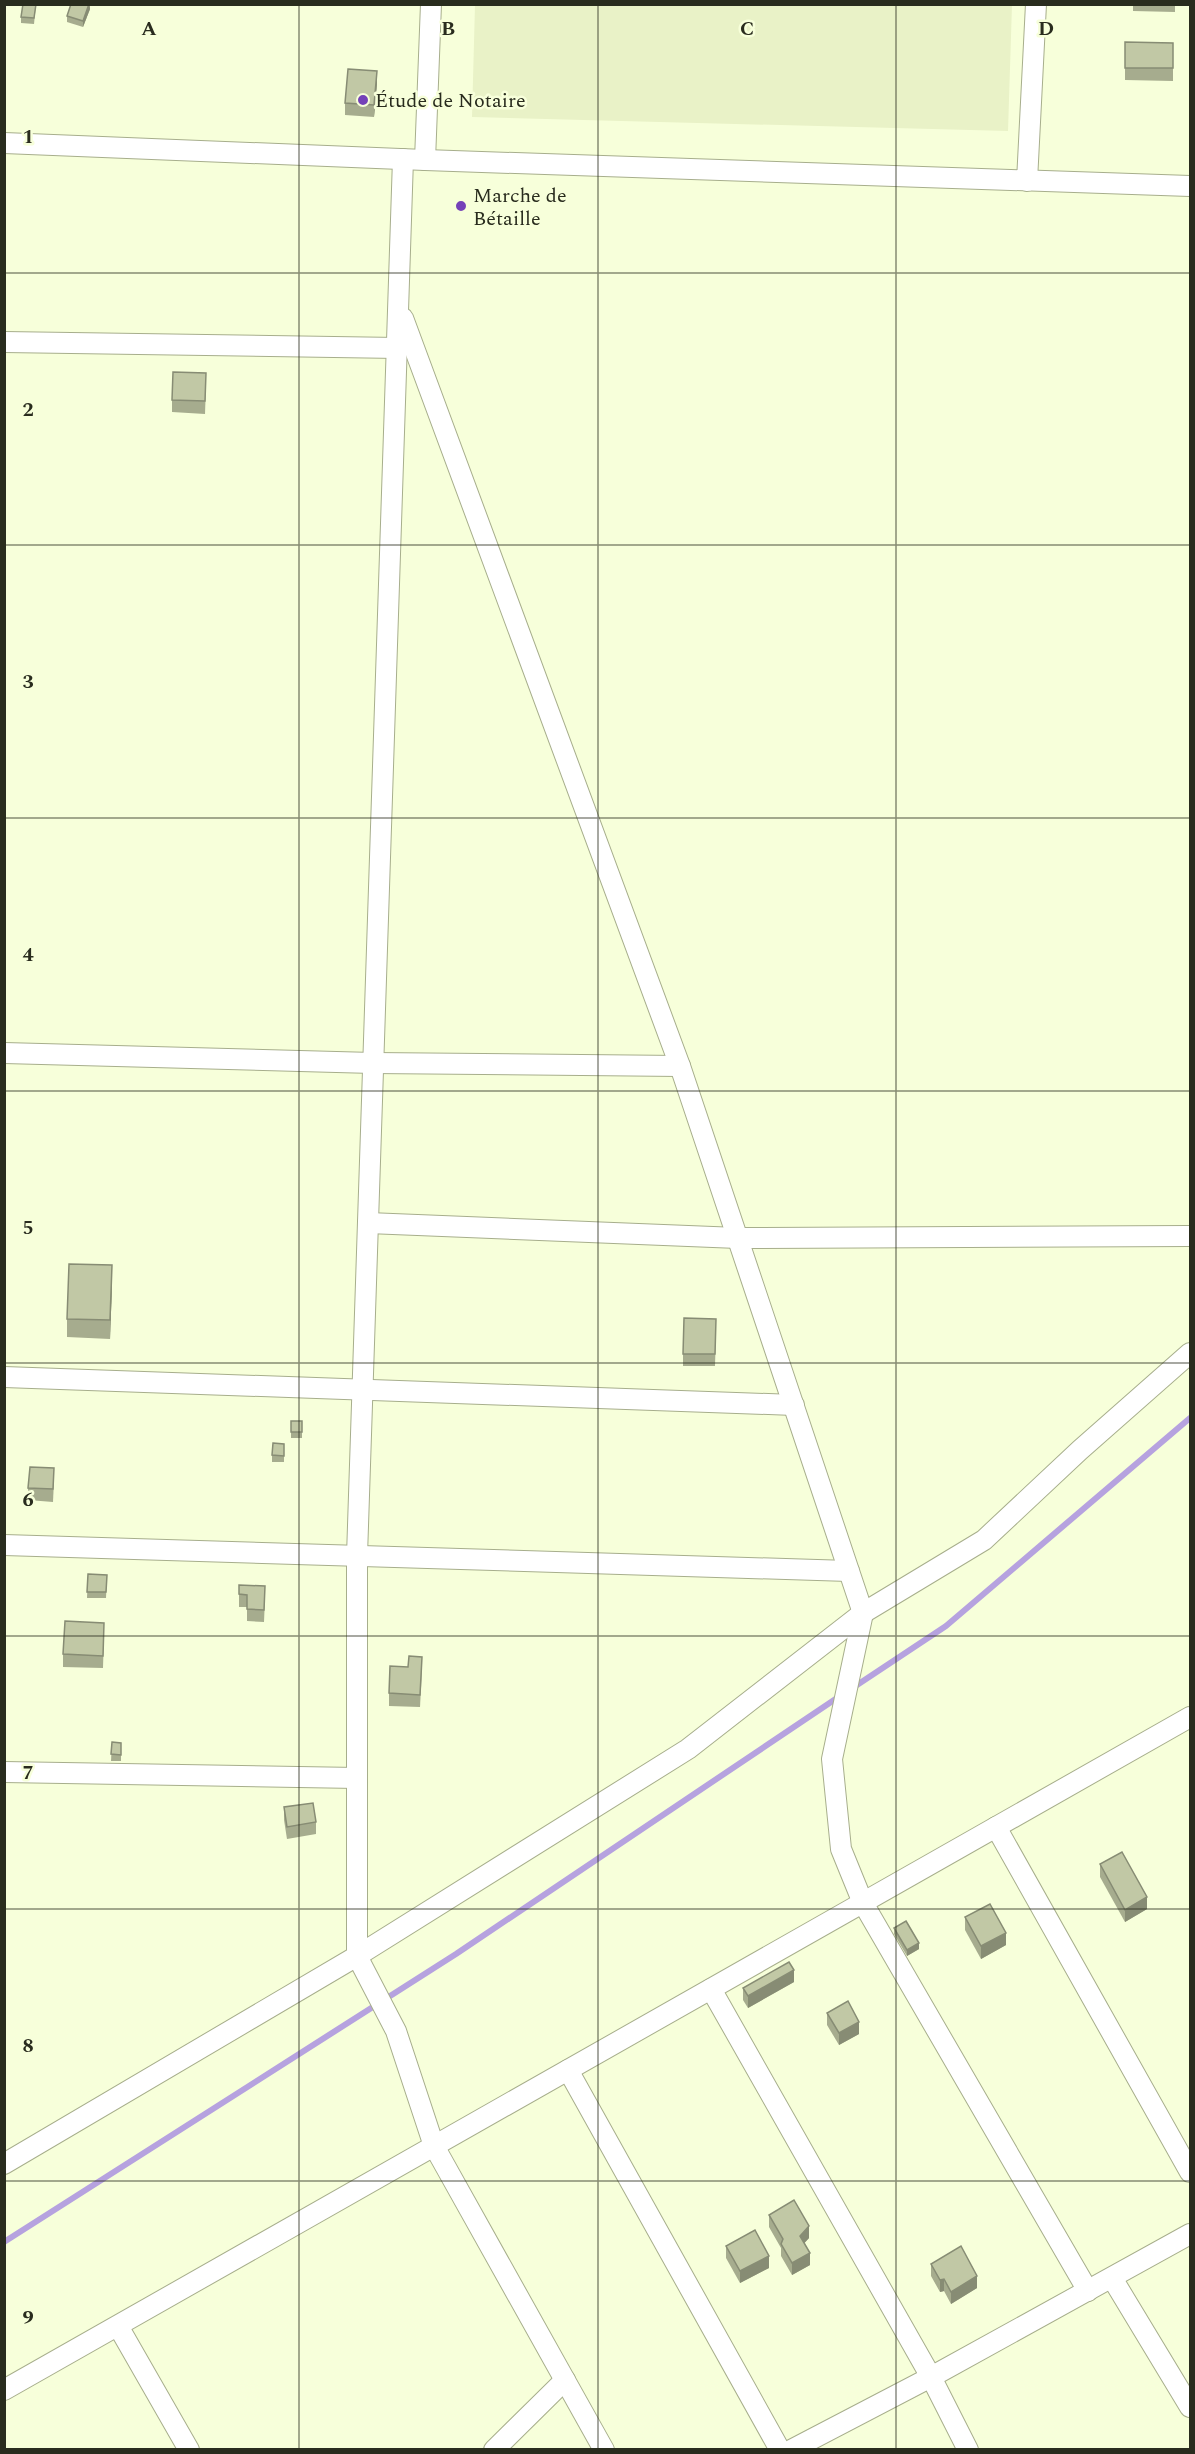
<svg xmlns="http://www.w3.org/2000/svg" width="1195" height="2454" viewBox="0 0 1195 2454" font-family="Spectral,serif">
<rect width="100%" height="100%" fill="#f7ffda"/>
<polygon fill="#e9f2c7" points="475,5 1012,5 1008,131 472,117"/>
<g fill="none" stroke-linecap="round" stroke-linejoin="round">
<g stroke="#b6a2df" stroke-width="6">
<polyline points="851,1689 946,1626 1190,1418"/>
<polyline points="4,2242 456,1954 840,1696"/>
</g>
<g stroke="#a7ae8c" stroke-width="22">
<g id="minor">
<polyline points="4,143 425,160 1190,186"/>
<polyline points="403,159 357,1556 357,1956 396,2031 434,2146 604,2450"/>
<polyline points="425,160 431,4"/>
<polyline points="1027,181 1036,4"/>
<polyline points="403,318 680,1066 863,1613 832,1759 841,1849 863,1903 1088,2291"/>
<polyline points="4,342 398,348"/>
<polyline points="4,1053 373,1063 680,1066"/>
<polyline points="368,1223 738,1238 1190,1236"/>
<polyline points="4,1377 794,1405"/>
<polyline points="4,1545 849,1571"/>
<polyline points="4,1772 357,1778"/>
<polyline points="996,1827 1190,2172"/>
<polyline points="711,1989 931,2377 968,2450"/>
<polyline points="568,2070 780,2450"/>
<polyline points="4,2164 357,1956 688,1749 863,1613 984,1540 1080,1450 1190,1353"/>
<polyline points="1112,2278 1190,2407"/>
<polyline points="118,2326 189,2450"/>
<polyline points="4,2390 1190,1717"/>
<polyline points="494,2450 565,2380"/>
<polyline points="791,2450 931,2377 1190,2234"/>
</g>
</g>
<use href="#minor" stroke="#fff" stroke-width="20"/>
</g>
<g fill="#a6ac8e">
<polygon points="36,4 34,24 21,23 21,17"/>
<polygon points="90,4 90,9 83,27 67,22 67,16"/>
<polygon points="1133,4 1175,4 1175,12 1133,11"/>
<polygon points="1125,42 1173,43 1173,81 1125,80"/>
<polygon points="377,83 374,117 345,115 345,103"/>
<polygon points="206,385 205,414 172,412 172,400"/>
<polygon points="112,1283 110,1339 67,1337 67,1319"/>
<polygon points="716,1331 715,1366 683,1366 683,1354"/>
<rect x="291" y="1421" width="11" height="17"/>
<polygon points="284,1444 284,1462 272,1462 272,1455"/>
<polygon points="54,1480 53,1502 28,1500 28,1488"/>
<polygon points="88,1574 107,1575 106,1598 87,1598"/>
<polygon points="239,1585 265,1598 264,1622 247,1621 247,1607 239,1607"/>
<polygon points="104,1635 103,1668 63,1667 63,1654"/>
<polygon points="408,1667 422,1669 420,1707 389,1706 389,1693"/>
<polygon points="112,1742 121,1743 121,1761 111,1761"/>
<polygon points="284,1807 316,1822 316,1834 287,1839 284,1820"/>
<polygon points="1100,1864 1147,1909 1125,1922 1100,1877"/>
<polygon points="965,1917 1006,1945 981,1959 965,1930"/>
<polygon points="894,1928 919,1949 907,1956 894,1934"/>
<polygon points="794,1982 748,2008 743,2000 743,1988"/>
<polygon points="827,2013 859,2034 839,2045 827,2025"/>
<polygon points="769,2215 809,2238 804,2243 810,2265 792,2275 781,2256 781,2248 769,2227"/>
<polygon points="726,2246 769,2268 740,2283 726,2258"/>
<polygon points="931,2264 977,2288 951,2304 944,2291 940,2292 931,2276"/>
</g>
<g fill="#878c74">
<polygon points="89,4 90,9 83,27 83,21"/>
<polygon points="377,71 377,83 374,117 374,105"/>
<polygon points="112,1265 112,1283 110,1339 110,1320"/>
<polygon points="1147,1897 1147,1909 1125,1922 1125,1910"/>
<polygon points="1006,1933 1006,1945 981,1959 981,1946"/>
<polygon points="919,1943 919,1949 907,1956 907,1950"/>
<polygon points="794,1970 794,1982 748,2008 748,1996"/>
<polygon points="859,2022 859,2034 839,2045 839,2033"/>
<polygon points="809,2226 809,2238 800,2248 800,2236"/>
<polygon points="810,2253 810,2265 792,2275 792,2263"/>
<polygon points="769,2256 769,2268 740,2283 740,2271"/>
<polygon points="977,2276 977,2288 951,2304 951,2292"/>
<polygon points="944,2279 944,2291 940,2292 940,2280"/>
</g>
<g fill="#c1c8a5" stroke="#878c74" stroke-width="1.5">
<polygon points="23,4 36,4 34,18 21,17"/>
<polygon points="71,4 89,4 83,21 67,16"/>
<polygon points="1125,42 1173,43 1173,68 1125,68"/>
<polygon points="348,69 377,71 374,105 345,103"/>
<polygon points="173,372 206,373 205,401 172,400"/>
<polygon points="69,1264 112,1265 110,1320 67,1319"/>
<polygon points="684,1318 716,1319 715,1354 683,1354"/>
<rect x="291" y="1421" width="11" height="11"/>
<polygon points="273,1443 284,1444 284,1456 272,1455"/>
<polygon points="30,1467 54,1468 53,1489 28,1488"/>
<polygon points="88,1574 107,1575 106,1592 87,1592"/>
<polygon points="239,1585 265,1586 264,1610 247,1609 247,1595 239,1594"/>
<polygon points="65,1621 104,1623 103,1656 63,1654"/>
<polygon points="409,1656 422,1657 420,1695 389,1693 390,1666 408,1667"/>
<polygon points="112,1742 121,1743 121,1755 111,1754"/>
<polygon points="313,1803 316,1822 287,1827 284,1807"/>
<polygon points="1122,1852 1147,1897 1125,1910 1100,1864"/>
<polygon points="990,1904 1006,1933 981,1946 965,1917"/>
<polygon points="906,1921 919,1943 907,1950 894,1928"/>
<polygon points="789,1962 794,1970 748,1996 743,1988"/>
<polygon points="848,2001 859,2022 839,2033 827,2013"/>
<polygon points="794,2200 809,2226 800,2236 810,2253 792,2263 781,2244 783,2239 769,2215"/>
<polygon points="755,2230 769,2256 740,2271 726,2246"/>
<polygon points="961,2246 977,2276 951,2292 944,2279 940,2280 931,2264"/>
</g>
<path fill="none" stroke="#292c1e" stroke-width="1.5" stroke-opacity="0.55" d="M299 4V2450M598 4V2450M896 4V2450M4 273H1190M4 545H1190M4 818H1190M4 1091H1190M4 1363H1190M4 1636H1190M4 1909H1190M4 2181H1190"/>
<g fill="#7441b8" stroke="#f7ffda" stroke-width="2">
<circle cx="363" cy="100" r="6"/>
<circle cx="461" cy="206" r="6"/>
</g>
<g text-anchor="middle" stroke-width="5" stroke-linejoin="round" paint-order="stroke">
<g font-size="20" fill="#292c1e" stroke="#f7ffda" text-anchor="start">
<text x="375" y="107">Étude de Notaire</text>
<text x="473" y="202">Marche de<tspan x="473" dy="23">Bétaille</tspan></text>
</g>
</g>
<g font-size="20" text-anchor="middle" font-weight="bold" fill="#292c1e" stroke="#f7ffda" stroke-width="5" stroke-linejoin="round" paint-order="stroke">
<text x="149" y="35">A</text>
<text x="448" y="35">B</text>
<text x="747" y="35">C</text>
<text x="1046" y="35">D</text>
<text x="28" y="143">1</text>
<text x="28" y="416">2</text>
<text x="28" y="688">3</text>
<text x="28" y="961">4</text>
<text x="28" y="1234">5</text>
<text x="28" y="1506">6</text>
<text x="28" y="1779">7</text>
<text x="28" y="2052">8</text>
<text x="28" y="2324">9</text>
</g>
<rect width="1195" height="2454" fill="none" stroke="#292c1e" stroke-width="12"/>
</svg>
